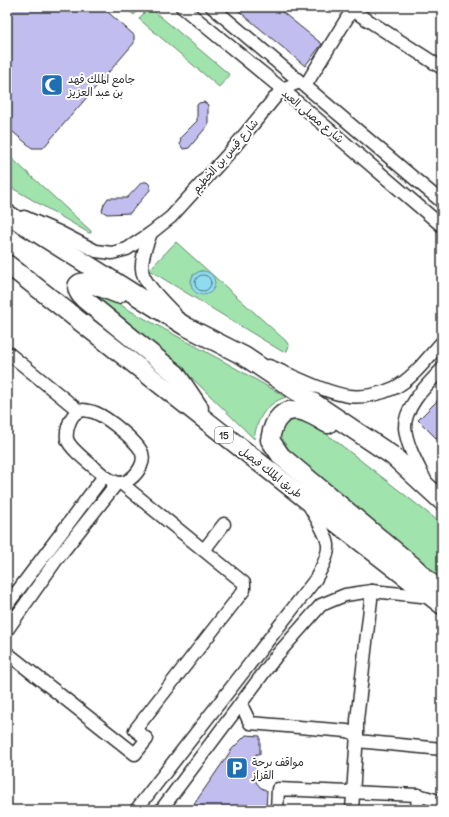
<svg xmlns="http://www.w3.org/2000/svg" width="449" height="817" viewBox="0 0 449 817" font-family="Delius,'Playpen Sans Arabic',sans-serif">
<rect width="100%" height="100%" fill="#fff"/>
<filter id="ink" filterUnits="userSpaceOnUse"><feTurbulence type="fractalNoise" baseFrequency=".025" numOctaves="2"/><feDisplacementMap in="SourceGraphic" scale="8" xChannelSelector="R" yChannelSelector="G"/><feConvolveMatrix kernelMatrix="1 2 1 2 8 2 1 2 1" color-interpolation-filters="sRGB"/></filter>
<g filter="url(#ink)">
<g fill="#a0e3ad" stroke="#66876c" fill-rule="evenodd">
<polygon points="124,7 141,7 134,15"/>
<polygon points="149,7 230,75 219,87 139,19"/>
<polygon points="7,154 91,231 91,233 89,233 7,185"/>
<path d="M176 242 286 341 289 346 287 351 283 352 149 270ZM200 271H204L213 289 207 294 190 283 193 275Z"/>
<path d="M101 291 127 309 223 361 286 397C265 404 257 419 254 439L192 378 124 326 92 295 93 292Z"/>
<polygon points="299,419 313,425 332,438 442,524 442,581 390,535 281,447 278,431 284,421"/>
</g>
<circle fill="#8fdcf0" stroke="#6795a1" cx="203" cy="283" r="12"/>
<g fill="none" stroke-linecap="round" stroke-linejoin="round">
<circle stroke="#53727a" stroke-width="1" cx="203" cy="283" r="8"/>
</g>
<g fill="#c2bdef" stroke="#2b2b2b">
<polygon points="7,7 102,7 134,35 134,43 43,148 32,148 7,127"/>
<polygon points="234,7 276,7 322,44 305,66"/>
<polygon points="204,102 208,105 208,125 189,148 183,149 180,144 181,137 197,121 197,105 199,103"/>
<polygon points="142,182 147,182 150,185 150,190 130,213 107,214 102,211 104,204 108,198 127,198"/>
<polygon points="442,396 442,444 418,420"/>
<polygon points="246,735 260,736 260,754 256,754 256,782 260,787 267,791 266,810 190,810 232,749"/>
</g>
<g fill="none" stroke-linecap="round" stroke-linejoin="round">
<g stroke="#2b2b2b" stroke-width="15">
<g id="minor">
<polyline points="182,7 282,89 442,226"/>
<polyline points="212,7 442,202"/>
<polyline points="352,10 442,68"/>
<polyline points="305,86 354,7"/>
<polyline points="24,217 59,232 96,251 112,253 127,249 151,233 171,217 231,151 282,89 300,82"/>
<path d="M151 233C147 244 141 257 142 269 142 283 166 304 175 314"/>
<polyline points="7,352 79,411"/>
<path d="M269 366C292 375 325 393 349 396 363 398 381 394 394 388 413 379 428 357 442 342"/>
<path d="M84 410C88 411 92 411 96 413 108 418 138 442 142 453 146 465 133 481 121 483 115 483 109 479 104 476 95 467 70 450 67 439 66 433 68 426 70 421 73 414 77 411 84 410Z"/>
<path d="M426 482C418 465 407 447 405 428 404 406 429 383 442 369"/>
<polyline points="204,550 224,524"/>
<polyline points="7,605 104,476"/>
<polyline points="7,630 57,559 117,483"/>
<polyline points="7,653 135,754 147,739 135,730 244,590 244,583 121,483"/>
<polyline points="241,704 250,723 347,731 357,734 352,810"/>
<polyline points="357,734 357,720 372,591"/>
<polyline points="357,741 442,749"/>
<polyline points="418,795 442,802"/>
<path d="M136 810 315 580C320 571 329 556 328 545 327 534 314 515 309 505"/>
<polyline points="161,810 277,655 321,605 345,595 372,591 431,597"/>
<polyline points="277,810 278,789 418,795 417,810"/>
</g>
</g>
<g stroke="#2b2b2b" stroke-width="21">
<g id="highway">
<polyline points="7,214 185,326 244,356 393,456 442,501"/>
<polyline points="7,264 307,500 442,605"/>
<path d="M118 294 87 282C72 282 77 292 84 299L176 374 199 408"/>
<path d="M328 424C321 420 313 415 305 412 283 405 273 420 270 440L281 456 414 567 438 590"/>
</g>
</g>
<use href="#minor" stroke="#fff" stroke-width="12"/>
<use href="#highway" stroke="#fff" stroke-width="18"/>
</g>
</g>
<defs>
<g id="mosque-square" transform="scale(1.15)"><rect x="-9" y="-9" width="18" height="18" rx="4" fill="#1f6fb2" stroke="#fff"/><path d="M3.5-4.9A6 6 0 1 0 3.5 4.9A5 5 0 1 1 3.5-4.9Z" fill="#fff"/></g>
<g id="parking-square" transform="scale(1.15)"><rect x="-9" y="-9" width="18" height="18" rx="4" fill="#1f6fb2" stroke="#fff"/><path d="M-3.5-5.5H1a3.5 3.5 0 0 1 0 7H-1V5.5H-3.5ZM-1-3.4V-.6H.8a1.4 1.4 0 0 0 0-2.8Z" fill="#fff"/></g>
</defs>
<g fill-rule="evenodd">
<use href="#mosque-square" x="52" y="85"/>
<use href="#parking-square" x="237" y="768"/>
</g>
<g text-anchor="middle" stroke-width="4" stroke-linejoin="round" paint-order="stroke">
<rect fill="#fff" stroke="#6b6b6b" stroke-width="1" x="215" y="427" width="18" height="16" rx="3"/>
<g font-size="10" font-weight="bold" fill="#2b2b2b">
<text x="224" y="439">15</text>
</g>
<g font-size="11" fill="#2b2b2b" stroke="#fff" text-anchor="start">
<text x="68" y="83">جامع الملك فهد<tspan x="68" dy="13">بن عبد العزيز</tspan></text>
<text x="252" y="766">مواقف برحة<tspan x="252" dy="13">القزاز</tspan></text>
</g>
<g font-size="11" fill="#2b2b2b" stroke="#fff">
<text transform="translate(313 116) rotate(40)" y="4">شارع مصلى العيد</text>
<text transform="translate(225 156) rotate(-49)" y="4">شارع قيس بن الخطيم</text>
<text transform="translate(271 472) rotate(38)" y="4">طريق الملك فيصل</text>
</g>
</g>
<rect width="449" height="817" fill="none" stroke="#fff" stroke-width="24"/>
<rect x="12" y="12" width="425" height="793" fill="none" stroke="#2b2b2b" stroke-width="1.5" filter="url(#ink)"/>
</svg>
